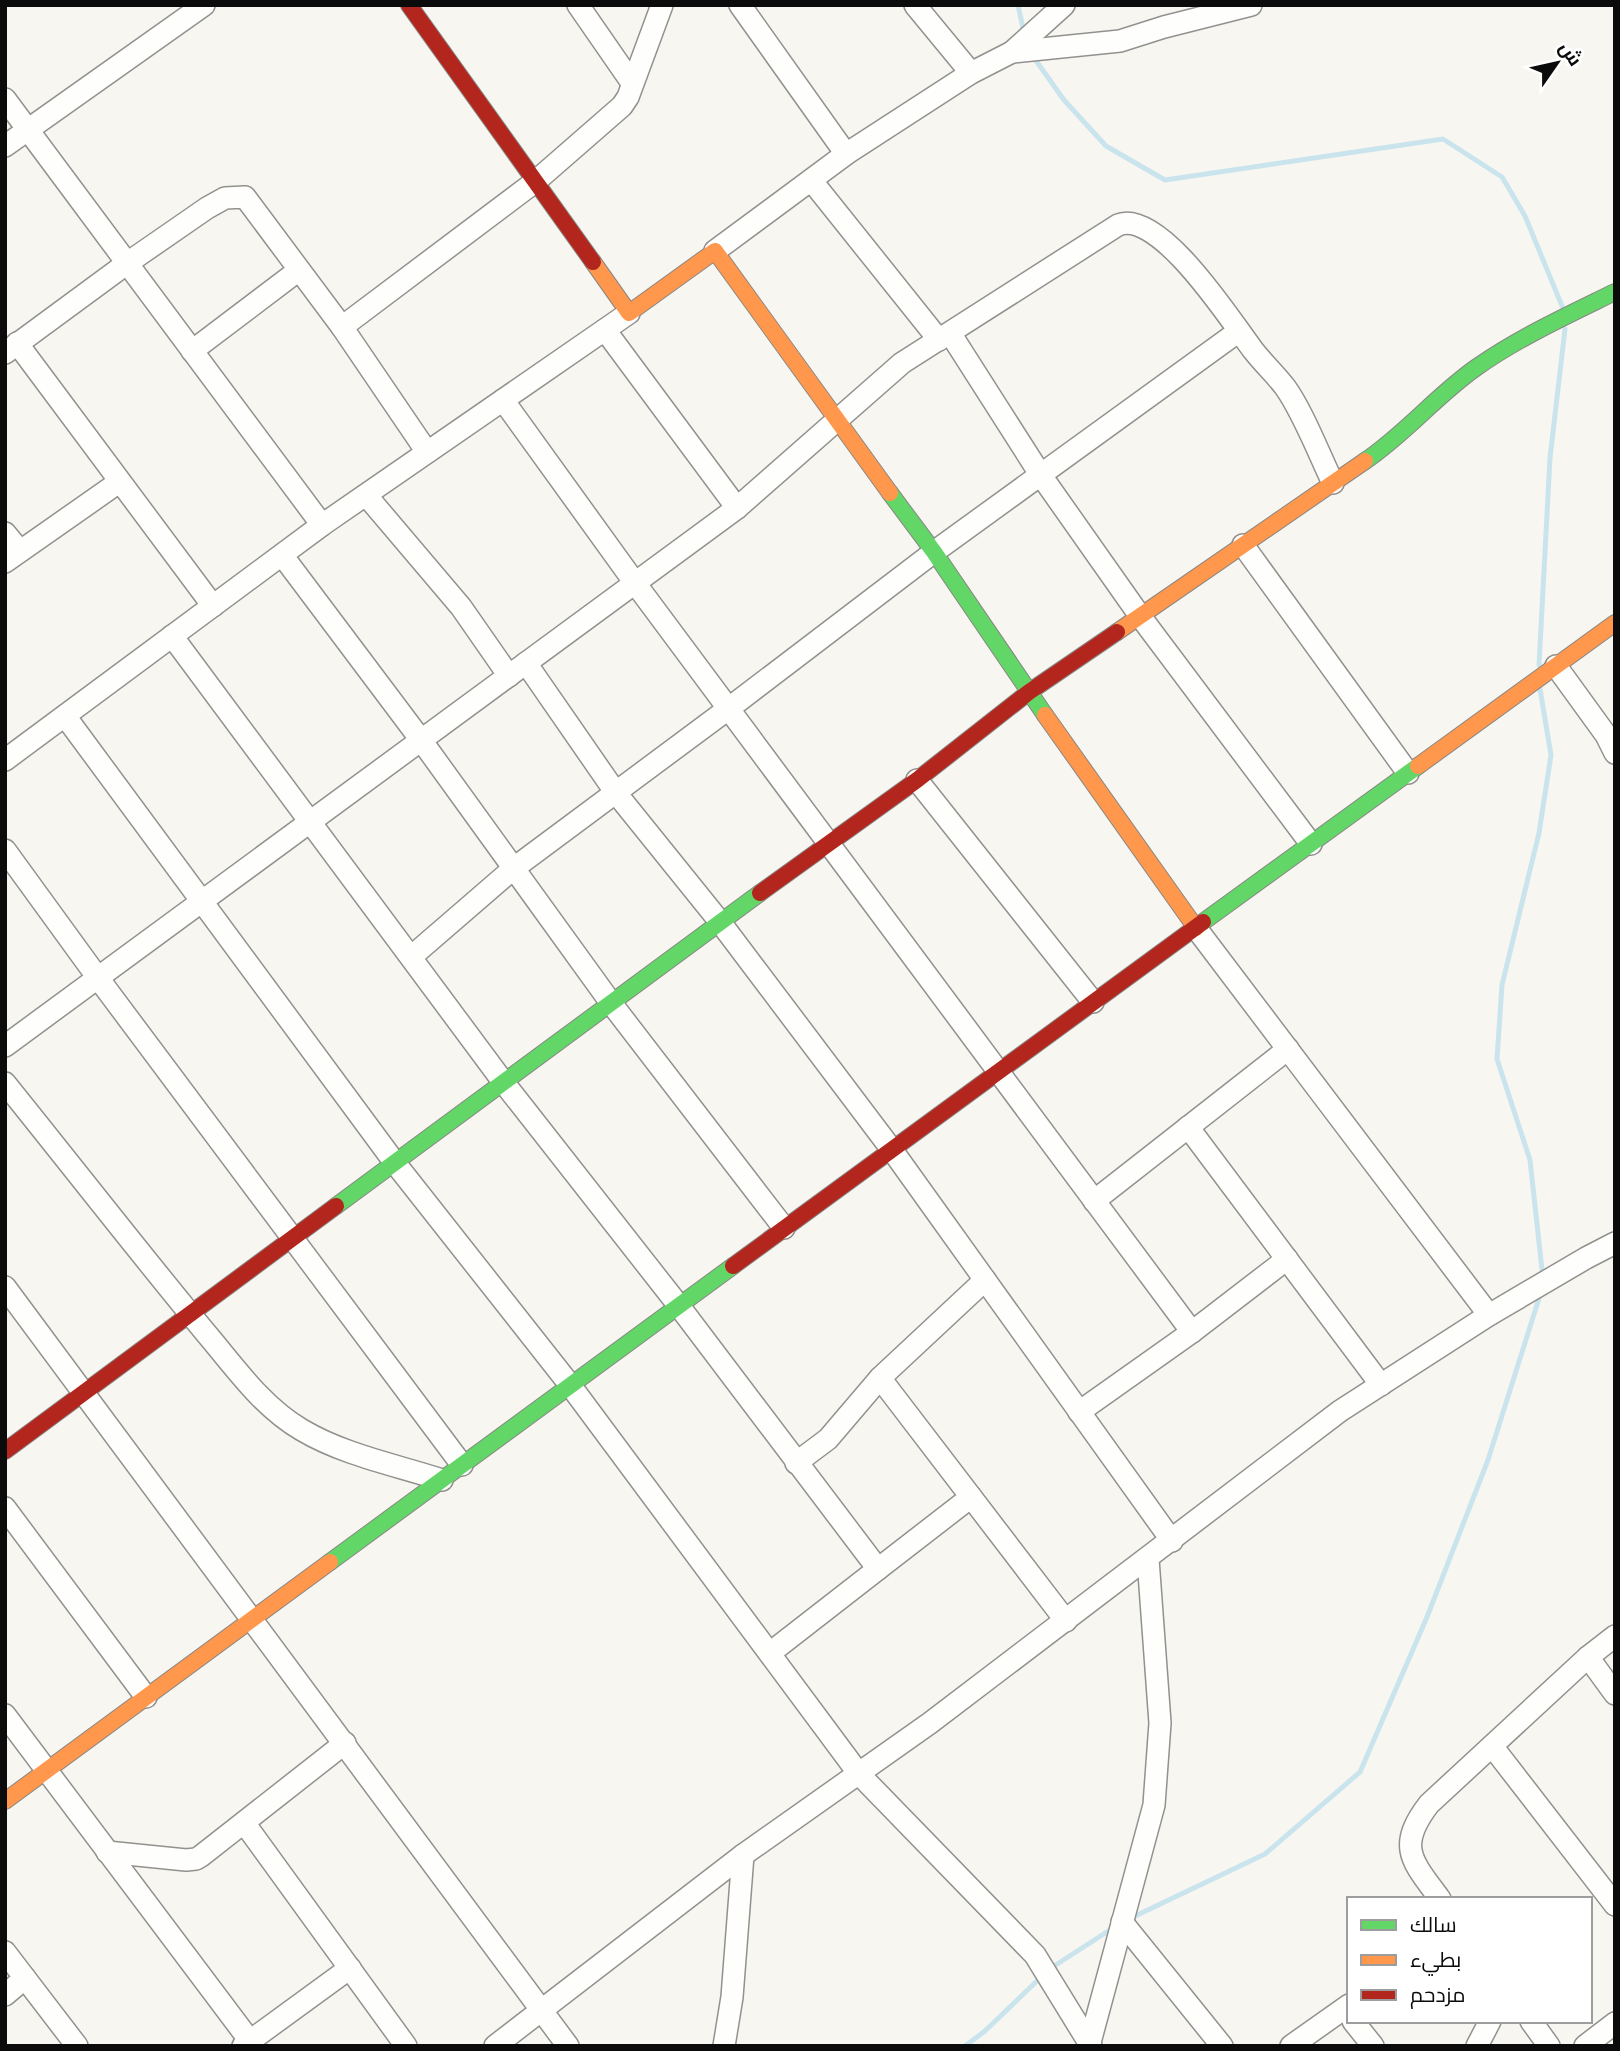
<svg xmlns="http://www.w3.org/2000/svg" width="1620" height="2051" viewBox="0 0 1620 2051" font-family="Literata,Cairo,serif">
<rect width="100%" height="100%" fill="#f8f6f0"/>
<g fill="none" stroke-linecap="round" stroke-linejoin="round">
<g stroke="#cae4ee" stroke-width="5">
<polyline points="1018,5 1024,33"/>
<polyline points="1032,55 1064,100 1106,146 1165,180 1443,139 1502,177 1525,216 1562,306"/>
<polyline points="1539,665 1550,458 1565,329"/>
<polyline points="1540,689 1551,755 1539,833 1502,985 1497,1059 1530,1160 1543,1279"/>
<polyline points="1131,1918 1265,1854 1360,1772 1427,1617 1488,1460 1541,1292"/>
<polyline points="1051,1968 1113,1928"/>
<polyline points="965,2046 985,2031 1041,1977"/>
</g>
<g stroke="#92918e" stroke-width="24">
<g id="street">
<polyline points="578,5 632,83"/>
<polyline points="740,5 846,154"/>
<polyline points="915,5 971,73"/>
<polyline points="1012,52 1064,5"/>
<polyline points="5,99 322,525"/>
<polyline points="5,146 204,5"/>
<polyline points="811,180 939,340"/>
<polyline points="715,251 846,154 971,73 1012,52 1120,41 1164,27 1251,5"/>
<polyline points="342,327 536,181 622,106 628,97 662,5"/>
<polyline points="605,330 737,508"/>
<polyline points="950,333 1040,474 1140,616 1311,844"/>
<polyline points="17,343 213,606"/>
<polyline points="192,351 299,270"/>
<polyline points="5,353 126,264 207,208 225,198 245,197 342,327 427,452"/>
<polyline points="503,400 635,583 1192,1332"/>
<polyline points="366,495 461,607 509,676"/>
<polyline points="5,533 20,551"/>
<polyline points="1243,545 1408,773"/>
<polyline points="282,555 421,740 611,1003 784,1228"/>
<polyline points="5,562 119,482"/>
<polyline points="172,636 504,1083 679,1306 878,1569 770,1653"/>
<polyline points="526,663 616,793 720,922 892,1150 1172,1541"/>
<polyline points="1556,666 1606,735 1615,753"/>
<polyline points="65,716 395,1163 570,1385 859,1774 1035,1955 1091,2046"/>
<polyline points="5,760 322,525 629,313"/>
<polyline points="917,780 1093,1002"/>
<polyline points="5,850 98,978 462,1465"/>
<polyline points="1196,928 1489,1315"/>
<polyline points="411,957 514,868 728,709 934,552 1239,331"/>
<path d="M5 1046 737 508 902 363 1118 225C1159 208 1231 321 1253 350 1263 363 1275 374 1285 387 1303 412 1319 454 1333 483"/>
<path d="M5 1083C72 1166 137 1250 205 1332 234 1366 262 1407 302 1430 344 1455 396 1465 442 1480"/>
<polyline points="1188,1127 1381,1385"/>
<polyline points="1094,1201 1288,1049"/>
<polyline points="5,1287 568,2046"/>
<polyline points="880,1378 1066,1621"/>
<polyline points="1079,1412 1192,1332 1287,1259"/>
<polyline points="796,1463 828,1439 880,1378 985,1280"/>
<polyline points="5,1508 146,1697"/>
<polyline points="878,1569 971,1497"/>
<polyline points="1588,1657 1615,1694"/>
<polyline points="5,1715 250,2041"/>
<polyline points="1492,1746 1615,1905"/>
<polyline points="245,1824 406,2046"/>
<polyline points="107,1852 186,1860 196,1859 201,1856 345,1743"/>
<path d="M1440 1899C1412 1861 1396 1847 1429 1804L1588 1657 1615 1636"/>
<polyline points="1122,1922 1222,2046"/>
<polyline points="5,1952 77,2046"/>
<polyline points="5,1995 25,1978"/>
<polyline points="1353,2021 1373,2046"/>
<polyline points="1531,2021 1549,2046"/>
<polyline points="243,2046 350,1968"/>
<polyline points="495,2046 743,1855 930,1723 1340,1411 1489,1315 1586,1258 1615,1243"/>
<polyline points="724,2046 732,1997 743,1855"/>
<polyline points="1089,2046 1154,1805 1160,1723 1148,1559"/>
<polyline points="1291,2046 1349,2005"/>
<polyline points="1477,2046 1490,2021"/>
<polyline points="1585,2046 1615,2023"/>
</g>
</g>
<g stroke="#888785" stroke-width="18">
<g id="fast">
<path d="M1365 461C1405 434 1438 394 1477 367 1520 337 1568 315 1615 292"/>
<polyline points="890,493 934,552 1045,715"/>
<polyline points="1203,922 1418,766"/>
<polyline points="336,1206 760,893"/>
<polyline points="330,1562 733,1266"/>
</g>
</g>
<g stroke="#888785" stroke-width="18">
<g id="slow">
<polyline points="593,262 629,313 715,251 890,493"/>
<polyline points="1117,632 1365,461"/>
<polyline points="1045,715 1196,928"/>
<polyline points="1418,766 1615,623"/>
<polyline points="5,1801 330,1562"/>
</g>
</g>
<g stroke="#888785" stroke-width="18">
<g id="jam">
<polyline points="409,5 593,262"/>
<polyline points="760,893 917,780 1029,692 1117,632"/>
<polyline points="733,1266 1203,922"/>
<polyline points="5,1451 336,1206"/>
</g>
</g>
<use href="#street" stroke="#fefefd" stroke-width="21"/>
<use href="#fast" stroke="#63d668" stroke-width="16"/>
<use href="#slow" stroke="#ff974d" stroke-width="16"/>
<use href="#jam" stroke="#b3261e" stroke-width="16"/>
</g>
<rect width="1620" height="2051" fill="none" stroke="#0b0b0b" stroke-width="14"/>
<rect x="1347" y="1897" width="245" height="126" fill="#ffffff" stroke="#9d9d9d" stroke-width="2"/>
<rect x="1361" y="1920" width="35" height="10" fill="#63d668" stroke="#9d9d9d" stroke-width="2"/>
<text x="1410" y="1932" font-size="21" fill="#0b0b0b">سالك</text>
<rect x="1361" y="1955" width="35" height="10" fill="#ff974d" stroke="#9d9d9d" stroke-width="2"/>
<text x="1410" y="1967" font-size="21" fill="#0b0b0b">بطيء</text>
<rect x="1361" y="1990" width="35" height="10" fill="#b3261e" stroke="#9d9d9d" stroke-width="2"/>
<text x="1410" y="2002" font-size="21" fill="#0b0b0b">مزدحم</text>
<g transform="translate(1557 63) rotate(56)" stroke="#ffffff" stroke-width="5" paint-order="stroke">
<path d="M0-5L12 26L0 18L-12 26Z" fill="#0b0b0b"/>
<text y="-10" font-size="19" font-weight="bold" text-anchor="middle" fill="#0b0b0b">ش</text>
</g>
</svg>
